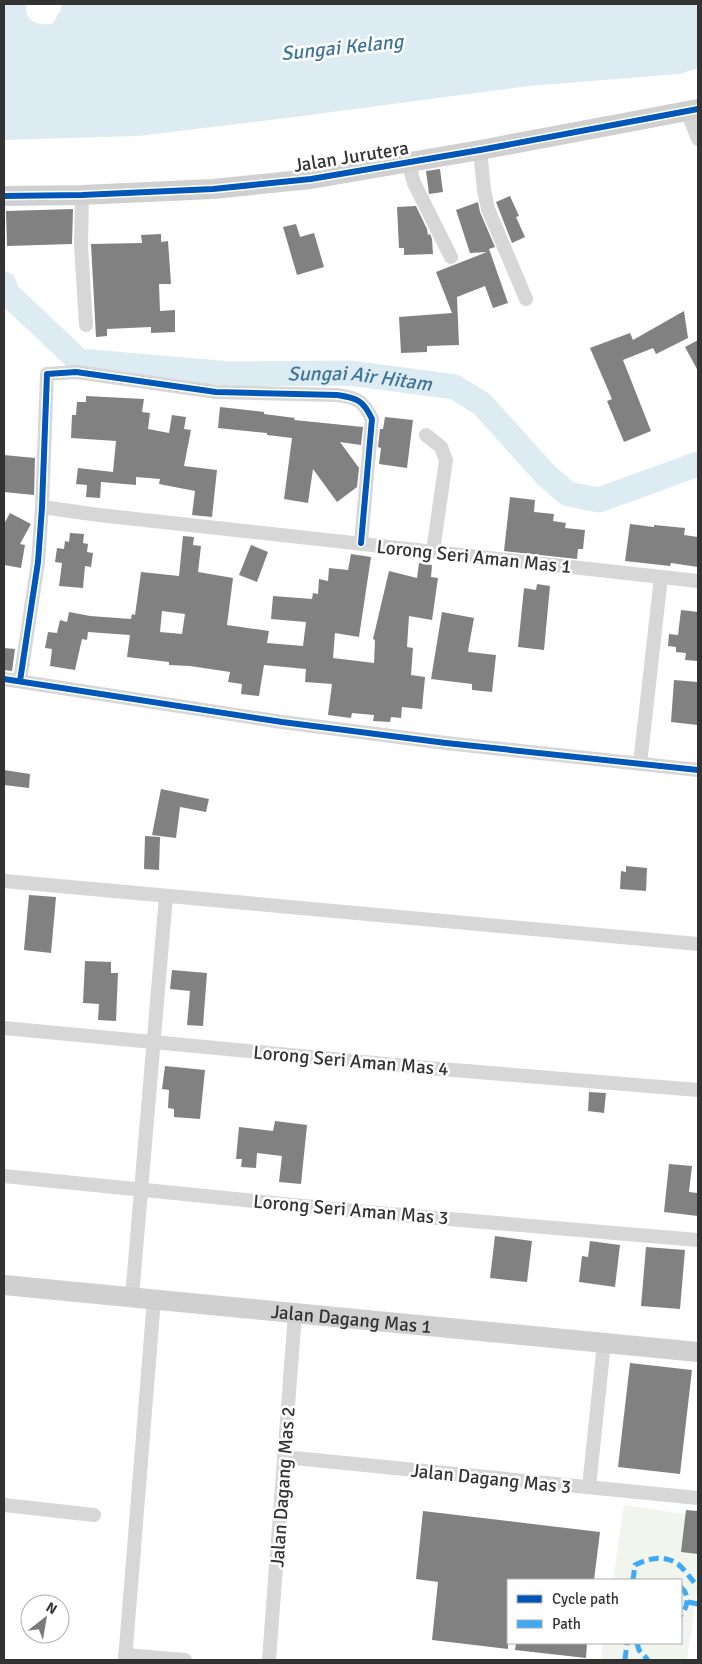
<svg xmlns="http://www.w3.org/2000/svg" width="702" height="1664" viewBox="0 0 702 1664" font-family="Signika,sans-serif">
<rect width="100%" height="100%" fill="#fff"/>
<polygon fill="#f1f5ed" points="624,1505 698,1516 698,1584 687,1660 601,1660 603,1643 681,1643 681,1580 613,1580"/>
<path fill="#ddebf3" d="M4 4H27C22 21 40 27 53 23L61 10V4H698V68L680 74 528 86 287 118 138 136 4 140Z"/>
<g fill="none" stroke-linecap="round" stroke-linejoin="round">
<path stroke="#ddebf3" stroke-width="25" id="s1" d="M4 284 7 293 79 361 230 374 350 373 455 387 482 404 546 475 568 494 599 500 698 464"/>
</g>
<g fill="#818181" fill-rule="evenodd">
<polygon points="440,169 443,192 429,194 426,171"/>
<polygon points="510,196 519,216 516,217 525,237 512,243 496,202"/>
<polygon points="478,202 480,212 495,247 489,249 508,303 493,308 485,286 457,297 459,345 427,346 427,352 401,353 399,317 452,313 436,272 487,252 470,253 456,210"/>
<polygon points="416,206 427,229 428,235 430,234 432,239 433,254 404,255 404,248 399,248 397,207"/>
<polygon points="73,209 72,244 7,246 6,211"/>
<polygon points="296,224 300,237 314,233 324,267 297,275 283,227"/>
<polygon points="161,234 161,242 168,241 171,284 159,284 160,311 175,310 175,332 151,333 151,327 107,329 107,336 96,337 91,244 142,243 141,235"/>
<polygon points="684,311 688,338 656,354 653,348 623,360 651,431 624,442 607,401 612,399 590,348 630,333 633,340"/>
<polygon points="698,340 698,371 685,347"/>
<polygon points="86,396 144,399 142,412 150,413 148,429 169,433 172,415 186,417 184,429 191,430 184,466 217,470 212,517 192,515 195,491 159,484 160,479 136,477 136,485 101,482 100,498 86,497 87,485 76,484 78,468 113,472 116,441 71,438 72,415 76,415 77,402 86,402"/>
<polygon points="220,407 264,412 264,414 295,418 294,420 363,427 361,445 340,442 359,468 357,487 337,502 313,469 308,503 284,499 292,438 267,435 267,433 218,428"/>
<polygon points="385,417 413,420 407,468 379,464 381,448 378,447 380,429 383,429"/>
<polygon points="4,455 35,458 34,495 4,492"/>
<polygon points="510,497 535,500 534,512 554,514 553,521 566,523 565,528 585,530 583,549 578,549 577,559 504,551"/>
<polygon points="10,513 31,524 20,544 25,545 21,568 4,565 4,524"/>
<polygon points="630,524 654,527 654,525 685,528 684,535 698,537 698,567 671,563 670,566 625,561"/>
<polygon points="70,533 84,534 83,543 88,544 87,552 93,553 91,567 85,566 83,588 59,586 62,563 55,562 57,548 64,549 65,541 69,542"/>
<path d="M183 536 194 537 193 545 201 546 198 572 233 578 227 625 269 631 267 643 303 646 306 622 271 619 273 596 312 599 313 593 318 594 319 579 328 581 329 568 348 570 351 554 371 557 359 637 335 633 333 658 374 663 375 640 373 639 389 571 417 578 419 563 432 565 431 577 438 578 432 620 409 616 407 647 413 648 411 675 425 677 422 709 402 707 401 718 391 717 390 722 373 721 374 715 352 713 351 718 328 715 332 684 305 682 306 669 264 665 259 696 241 694 242 684 228 682 230 672 190 666 169 665V662L127 657 130 635 88 632 87 640 82 639 75 670 50 666 52 649 45 648 48 632 57 633 60 620 67 622 69 612 90 616 131 619 132 614 135 615 141 572 179 576ZM162 611 185 614 182 634 160 632Z"/>
<polygon points="251,545 268,552 257,582 239,575"/>
<polygon points="537,584 550,586 544,650 518,647 524,588 536,590"/>
<polygon points="681,610 698,612 698,661 685,660 686,653 676,652 676,647 668,646 669,634 678,635"/>
<polygon points="442,612 474,618 468,651 469,652 496,655 492,692 472,690 472,684 431,679"/>
<polygon points="4,648 15,649 12,671 4,670"/>
<polygon points="674,680 698,682 698,725 671,722"/>
<polygon points="4,770 30,774 29,788 4,785"/>
<polygon points="161,789 209,799 206,812 180,807 176,838 152,835"/>
<polygon points="145,836 160,837 159,870 144,869"/>
<polygon points="626,866 647,868 646,891 620,889 621,871 626,872"/>
<polygon points="29,895 56,897 51,953 24,950"/>
<polygon points="85,961 111,962 111,973 118,973 116,1021 98,1020 99,1004 83,1003"/>
<polygon points="172,970 207,973 203,1026 187,1025 190,991 170,989"/>
<polygon points="165,1066 205,1070 200,1119 174,1117 174,1109 168,1108 169,1090 162,1089"/>
<polygon points="589,1092 606,1093 604,1113 588,1111"/>
<polygon points="275,1121 307,1125 301,1184 279,1182 282,1156 257,1153 256,1168 241,1167 242,1159 236,1159 239,1127 273,1131"/>
<polygon points="669,1164 692,1166 689,1192 698,1193 698,1216 664,1212"/>
<polygon points="495,1236 532,1241 527,1282 490,1278"/>
<polygon points="590,1241 620,1245 615,1287 579,1282 582,1256 588,1257"/>
<polygon points="646,1247 685,1250 680,1309 641,1306"/>
<polygon points="630,1363 692,1370 680,1474 618,1467"/>
<polygon points="686,1510 698,1511 698,1554 681,1552"/>
<polygon points="423,1511 600,1532 594,1580 508,1580 508,1649 432,1640 438,1582 416,1579"/>
<polygon points="516,1643 587,1643 586,1658 515,1650"/>
</g>
<g fill="none" stroke-linecap="round" stroke-linejoin="round">
<g stroke="#d7d7d7" stroke-width="14">
<polyline points="687,111 698,139"/>
<polyline points="480,150 484,190 488,209 526,299"/>
<polyline points="408,162 414,183 451,257"/>
<polyline points="82,195 81,245 86,325"/>
<polyline points="426,435 441,447 446,460 433,551"/>
<polyline points="42,507 99,515 698,581"/>
<polyline points="4,679 282,722 446,743 698,770"/>
<path d="M20 681 38 562 42 507 47 374 76 372 216 392 337 395C357 398 363 400 372 419L361 543"/>
<polyline points="640,764 661,577"/>
<polyline points="4,881 698,944"/>
<polyline points="4,1028 417,1067 698,1090"/>
<polyline points="4,1176 355,1211 698,1240"/>
<polyline points="132,1297 166,896"/>
<polyline points="284,1457 698,1498"/>
<polyline points="589,1487 604,1343"/>
<polyline points="4,1505 94,1515"/>
<polyline points="125,1655 185,1660"/>
<polyline points="125,1660 154,1299"/>
<polyline points="269,1660 295,1313"/>
</g>
<g stroke="#d0d0d0" stroke-width="20">
<polyline points="4,196 82,195 213,189 311,179 480,150 698,109"/>
<path id="s2" d="M4 1285 698 1352"/>
</g>
<g stroke="#3fa9f5" stroke-width="5" stroke-dasharray="10 5" stroke-linecap="butt">
<path d="M633 1580 635 1565C649 1558 665 1554 679 1565 687 1572 691 1580 698 1586"/>
<path d="M681 1587C690 1595 688 1607 681 1615"/>
<polyline points="688,1602 698,1604"/>
<polyline points="637,1643 639,1650 648,1660"/>
<polyline points="625,1660 627,1643"/>
</g>
<g stroke="#fff" stroke-width="9">
<g id="cycleway">
<polyline points="4,196 82,195 213,189 311,179 480,150 698,109"/>
<polyline points="4,679 282,722 446,743 698,770"/>
<path d="M20 681 38 562 42 507 47 374 76 372 216 392 337 395C357 398 363 400 372 419L361 543"/>
</g>
</g>
<use href="#cycleway" stroke="#0057b8" stroke-width="6"/>
</g>
<g text-anchor="middle" stroke-width="5" stroke-linejoin="round" paint-order="stroke">
<g font-size="19" fill="#333" stroke="#fff">
<text transform="translate(351 156) rotate(-9)" y="7">Jalan Jurutera</text>
<text transform="translate(474 556) rotate(6)" y="7">Lorong Seri Aman Mas 1</text>
<text transform="translate(351 1060) rotate(5)" y="7">Lorong Seri Aman Mas 4</text>
<text transform="translate(351 1209) rotate(5)" y="7">Lorong Seri Aman Mas 3</text>
<text dy="7" stroke="none"><textPath href="#s2" startOffset="349">Jalan Dagang Mas 1</textPath></text>
<text transform="translate(491 1478) rotate(6)" y="7">Jalan Dagang Mas 3</text>
<text transform="translate(282 1487) rotate(-86)" y="7">Jalan Dagang Mas 2</text>
</g>
<g font-size="20" font-style="italic" fill="#3f7597" stroke="#fff">
<text transform="translate(342 47) rotate(-6)" y="7">Sungai Kelang</text>
<text dy="7" stroke="none"><textPath href="#s1" startOffset="390">Sungai Air Hitam</textPath></text>
</g>
</g>
<rect width="702" height="1664" fill="none" stroke="#333333" stroke-width="10"/>
<rect x="507" y="1579" width="175" height="65" fill="#ffffff" stroke="#adadad"/>
<rect x="517" y="1595" width="25" height="8" fill="#0057b8" stroke="#adadad"/>
<text x="552" y="1604" font-size="15" fill="#333333">Cycle path</text>
<rect x="517" y="1620" width="25" height="8" fill="#3fa9f5" stroke="#adadad"/>
<text x="552" y="1629" font-size="15" fill="#333333">Path</text>
<g transform="translate(45 1619) rotate(31)"><circle r="24" fill="#ffffff" stroke="#adadad"/>
<path d="M0-4L9 19L0 12L-9 19Z" fill="#7a7a7a"/>
<text y="-8" font-size="14" font-weight="bold" text-anchor="middle" fill="#333333">N</text>
</g>
</svg>
